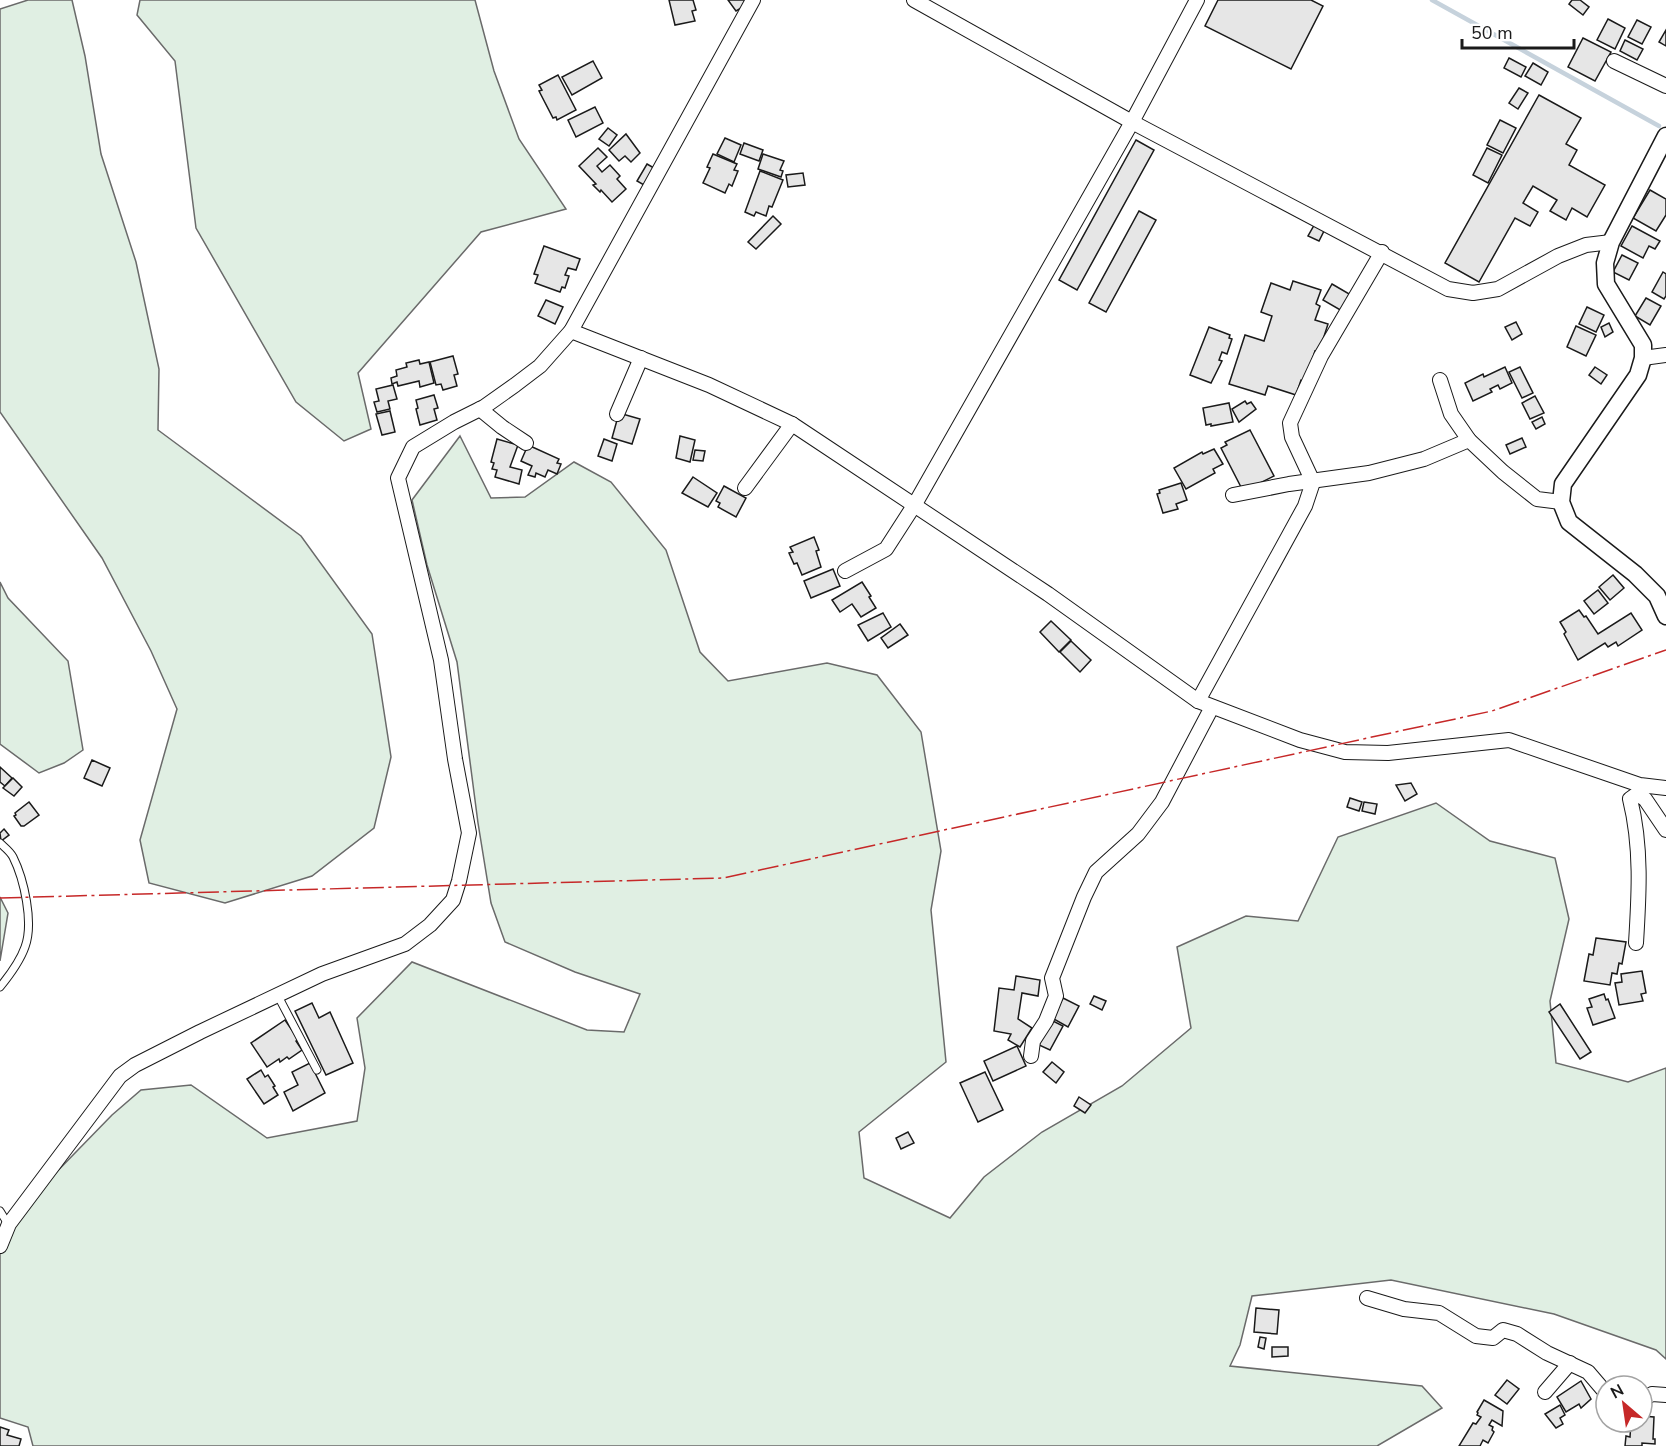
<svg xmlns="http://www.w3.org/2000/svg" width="1666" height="1446" viewBox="0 0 1666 1446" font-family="'Nunito Sans',sans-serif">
<rect width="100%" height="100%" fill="#fff"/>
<g fill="#e0efe3" stroke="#6a6a6a" stroke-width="1.5">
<polygon points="28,0 72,0 85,56 101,154 136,262 159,369 158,430 301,536 372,634 391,757 374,828 312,876 225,903 149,883 140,840 177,709 151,651 102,558 0,412 0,9"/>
<polygon points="140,0 475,0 494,71 519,139 566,209 481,232 358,373 371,429 344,441 296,402 196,228 175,61 137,15"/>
<polygon points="460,436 491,498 525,497 574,462 611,482 666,550 700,652 728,681 827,663 877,675 921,732 941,851 931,910 946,1062 859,1132 864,1178 950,1218 984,1177 1042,1132 1122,1086 1191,1028 1177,947 1246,916 1298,921 1338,837 1436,803 1490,841 1555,858 1569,919 1550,1001 1556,1063 1628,1082 1666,1068 1666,1359 1656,1350 1554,1314 1391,1280 1252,1296 1240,1345 1230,1366 1422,1386 1442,1408 1377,1446 33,1446 28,1427 0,1418 0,1234 2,1228 112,1115 141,1090 191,1085 267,1138 357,1121 365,1068 357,1018 412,962 587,1030 624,1032 640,994 575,972 505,942 491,903 478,823 457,662 427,565 412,500"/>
<polygon points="0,582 8,598 68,661 83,750 64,763 39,773 0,744"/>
<polygon points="0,897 8,913 0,961"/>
</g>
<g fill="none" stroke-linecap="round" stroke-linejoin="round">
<polyline stroke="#c6d2dc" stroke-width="4.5" points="1432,0 1659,126"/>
</g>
<g fill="#e6e6e6" stroke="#1a1a1a" stroke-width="1.5">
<polygon points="669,0 693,0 696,10 692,11 695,21 675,25"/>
<polygon points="728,0 746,0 748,4 736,11"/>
<polygon points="1218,0 1311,0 1323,6 1291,69 1205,26"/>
<polygon points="1572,0 1580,0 1589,7 1583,15 1569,4"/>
<polygon points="1608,19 1625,28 1615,49 1597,40"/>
<polygon points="1637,20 1651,27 1642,44 1628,37"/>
<polygon points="1666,30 1666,46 1659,42"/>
<polygon points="1583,38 1611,52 1595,81 1568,67"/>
<polygon points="1625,40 1643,49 1637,60 1620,51"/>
<polygon points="1509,58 1526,67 1521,77 1504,68"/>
<polygon points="593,61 602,78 572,95 562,77"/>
<polygon points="1533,63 1548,72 1541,85 1525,76"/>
<polygon points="558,75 576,110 557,120 556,117 553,118 539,91 542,90 539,85"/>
<polygon points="1519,88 1528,93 1518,109 1509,103"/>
<polygon points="1539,95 1581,118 1566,144 1577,150 1569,165 1605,185 1587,217 1572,208 1566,220 1550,211 1557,200 1533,186 1523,203 1538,212 1530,226 1515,218 1479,282 1445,263"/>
<polygon points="595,107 603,123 576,137 568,120"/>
<polygon points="1500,120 1516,128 1503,153 1487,145"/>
<polygon points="608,128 617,135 609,146 599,139"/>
<polygon points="626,134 640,153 631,162 625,156 619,161 609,150"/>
<polygon points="725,138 741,145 734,162 717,154"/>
<polygon points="1136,140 1154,150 1077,290 1059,280"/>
<polygon points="744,143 763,150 759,161 740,154"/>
<polygon points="598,148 607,157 597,166 602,172 610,165 620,176 617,179 626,189 612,202 601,190 600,192 593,185 596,184 579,166"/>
<polygon points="1487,148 1502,155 1488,183 1473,175"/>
<polygon points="713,154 737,164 734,170 738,171 732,186 729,184 725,193 703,183 710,168 707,167"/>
<polygon points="763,154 784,161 780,170 783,171 781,177 758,169"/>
<polygon points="647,164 654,168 644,185 637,181"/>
<polygon points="760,171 783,180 772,207 769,206 766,216 756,212 754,216 745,212"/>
<polygon points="803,173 805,185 788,187 786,175"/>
<polygon points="1650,190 1666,199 1666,215 1656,231 1633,218"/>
<polygon points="1139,211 1156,220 1106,312 1089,303"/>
<polygon points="773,216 781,224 756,249 748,242"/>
<polygon points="1316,222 1326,227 1319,241 1308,236"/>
<polygon points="1632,226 1660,241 1655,249 1649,246 1643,258 1621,246"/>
<polygon points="544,246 580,259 576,270 568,268 565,275 569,276 565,288 562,287 560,292 535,283 538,275 534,274"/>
<polygon points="1622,255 1638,263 1629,280 1613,272"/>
<polygon points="1663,272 1666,274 1666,296 1664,299 1652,292"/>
<polygon points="1293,281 1321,290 1316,304 1320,306 1315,320 1328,324 1319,352 1315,351 1306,381 1301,380 1296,395 1268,386 1265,395 1229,384 1245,335 1264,341 1272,316 1261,312 1271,283 1290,290"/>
<polygon points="1332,284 1351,295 1342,311 1323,300"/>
<polygon points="1646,298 1661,306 1650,325 1635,316"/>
<polygon points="546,300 563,307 555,324 538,316"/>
<polygon points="1587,307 1604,315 1596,332 1579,324"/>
<polygon points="1516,322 1522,334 1512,340 1505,327"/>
<polygon points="1609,323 1613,332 1605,337 1601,327"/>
<polygon points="1576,326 1596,335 1586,356 1567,347"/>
<polygon points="1209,327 1230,335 1229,338 1232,339 1227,354 1222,352 1219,360 1222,361 1211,383 1190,375"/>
<polygon points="453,356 458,374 454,375 457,386 443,390 441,384 436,385 430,362"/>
<polygon points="419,360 420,364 429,362 434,383 420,387 419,381 398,386 397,382 392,384 391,378 397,376 396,370 407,367 406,363"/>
<polygon points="1505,367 1512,383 1500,389 1498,385 1490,389 1492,392 1473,401 1465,383 1483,374 1484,377"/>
<polygon points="1520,367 1533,393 1522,398 1509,372"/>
<polygon points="1595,367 1607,375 1601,384 1589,375"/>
<polygon points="393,385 397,399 388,401 390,409 377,412 374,402 379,401 376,389"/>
<polygon points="434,395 438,408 434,409 437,420 420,425 416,409 418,408 416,400"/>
<polygon points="1535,396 1544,413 1530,419 1522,403"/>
<polygon points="1245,401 1247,404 1251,402 1256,409 1239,422 1232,409"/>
<polygon points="1229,403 1233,422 1211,426 1211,424 1206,425 1203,408"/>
<polygon points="390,411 395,432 382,435 376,414"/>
<polygon points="619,413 640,419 632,444 612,438"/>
<polygon points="1542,417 1545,424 1536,429 1532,422"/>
<polygon points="1250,430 1274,476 1250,488 1242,489 1221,448 1227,445 1225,442"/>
<polygon points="680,436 695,440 690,462 676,458"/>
<polygon points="1522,438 1526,447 1510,454 1506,445"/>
<polygon points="497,439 518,445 510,467 522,470 519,484 495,477 497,470 492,469 494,463 491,462"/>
<polygon points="604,439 617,444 612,461 598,456"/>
<polygon points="528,445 559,459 557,463 561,464 557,474 548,470 545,477 536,473 535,477 528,475 532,466 521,461"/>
<polygon points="1214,449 1223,464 1213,469 1215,473 1186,489 1174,468 1202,452 1203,454"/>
<polygon points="695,450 705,451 703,461 693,460"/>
<polygon points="693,477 717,493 708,507 682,493"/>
<polygon points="1181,483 1187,500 1176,504 1178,509 1163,513 1157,494 1160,493 1159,490"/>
<polygon points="724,486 746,498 736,517 718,507 720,503 716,501"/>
<polygon points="814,537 819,550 816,551 821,567 802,575 797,563 794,564 789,553 793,552 790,547"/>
<polygon points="833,569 840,586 811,598 804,581"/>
<polygon points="1613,575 1624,588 1610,600 1599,587"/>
<polygon points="862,582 871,596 869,597 876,608 861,617 852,604 840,612 832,600"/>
<polygon points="1598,590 1608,603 1594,614 1584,601"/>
<polygon points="1579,610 1584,617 1586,616 1598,634 1631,613 1642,630 1618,646 1616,642 1608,647 1605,643 1578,660 1564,634 1566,632 1560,622"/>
<polygon points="883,613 891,627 868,641 858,625"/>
<polygon points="1051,621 1071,640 1059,652 1040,632"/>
<polygon points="900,624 908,635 888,648 881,638"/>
<polygon points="1071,641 1091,660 1080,672 1060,652"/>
<polygon points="92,760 110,768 102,786 84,778"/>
<polygon points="0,767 12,778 5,786 0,782"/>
<polygon points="13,778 22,787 14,796 3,788"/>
<polygon points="1411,783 1417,794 1405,801 1396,785"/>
<polygon points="1350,798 1362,802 1359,811 1347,807"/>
<polygon points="29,802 39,815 24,826 21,826 14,816 16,815 15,813"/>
<polygon points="1364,802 1377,804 1375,814 1362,811"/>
<polygon points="4,829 9,835 1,841 0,833"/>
<polygon points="1596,938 1626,942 1622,964 1619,963 1617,974 1612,973 1610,985 1584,981 1589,954 1593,955"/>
<polygon points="1642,971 1646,993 1641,994 1643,1001 1619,1005 1615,983 1622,982 1621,974"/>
<polygon points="1016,976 1040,980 1038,996 1022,993 1018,1019 1032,1028 1020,1047 1008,1040 1011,1034 994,1031 999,988 1014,990"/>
<polygon points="1604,994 1606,1000 1608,999 1615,1018 1593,1025 1587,1008 1592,1007 1589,999"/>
<polygon points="1094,996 1106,1001 1102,1010 1090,1004"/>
<polygon points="1063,998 1079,1006 1068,1027 1052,1018"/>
<polygon points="312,1003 319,1018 330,1012 353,1063 326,1075 295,1011"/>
<polygon points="1560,1004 1591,1052 1580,1059 1549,1012"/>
<polygon points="285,1020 298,1039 296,1041 302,1050 289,1059 287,1057 280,1062 279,1059 267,1067 251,1043"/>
<polygon points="1051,1020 1063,1026 1050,1050 1039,1045"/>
<polygon points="1017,1046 1026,1066 993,1081 984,1061"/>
<polygon points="1052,1062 1064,1072 1056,1083 1043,1072"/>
<polygon points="310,1063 325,1093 293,1111 284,1092 298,1085 292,1072"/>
<polygon points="261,1070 265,1077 268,1075 275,1086 273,1087 278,1095 264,1104 247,1079"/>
<polygon points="985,1072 1003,1110 978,1122 960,1083"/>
<polygon points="1079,1097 1091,1105 1085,1113 1074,1106"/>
<polygon points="908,1132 914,1143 901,1149 896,1138"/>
<polygon points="1256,1308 1279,1310 1277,1334 1254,1332"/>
<polygon points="1260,1337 1266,1338 1264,1349 1258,1347"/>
<polygon points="1272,1347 1288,1347 1288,1356 1272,1357"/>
<polygon points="1507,1380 1519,1389 1507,1404 1495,1395"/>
<polygon points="1581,1381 1591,1399 1581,1408 1579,1404 1566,1412 1557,1397"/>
<polygon points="1484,1400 1503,1411 1502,1426 1492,1420 1489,1425 1493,1427 1492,1430 1494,1432 1488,1443 1483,1440 1480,1446 1459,1446 1473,1423 1476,1424 1481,1417 1477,1415 1478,1413 1477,1412"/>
<polygon points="1560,1405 1565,1415 1560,1418 1563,1424 1556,1428 1545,1414"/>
<polygon points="1642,1416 1654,1417 1653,1439 1655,1439 1655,1444 1642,1443 1642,1446 1625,1446 1626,1436 1630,1437 1631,1422 1642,1422"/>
<polygon points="0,1427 9,1430 7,1435 21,1439 19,1446 0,1446"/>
</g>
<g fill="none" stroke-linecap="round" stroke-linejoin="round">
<g stroke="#1a1a1a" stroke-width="9">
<g id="service">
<path d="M0 843C4 847 10 851 13 857 24 879 34 923 25 947 20 961 9 976 0 987"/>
<polyline points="278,996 317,1070"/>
<polyline points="0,1211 8,1224"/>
</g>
</g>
<g stroke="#1a1a1a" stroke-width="16">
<g id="minor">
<polyline points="914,0 1132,122 1448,289 1473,293 1498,289 1558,256 1586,245 1611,242"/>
<polyline points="1614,61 1666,86"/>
<polyline points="571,331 709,385 792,424 1048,594 1198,701 1300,740 1345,752 1388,753 1509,740 1640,785 1666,788"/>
<polyline points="1643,358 1666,355"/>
<polyline points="1440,380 1451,414 1469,440 1503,472 1537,499 1561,502"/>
<polyline points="480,409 502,427 526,443"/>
<polyline points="617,414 641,358"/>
<polyline points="745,488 792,424"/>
<polyline points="1233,495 1289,484 1369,473 1424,459 1469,440"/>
<polyline points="845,571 886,549 915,504 1132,122 1197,0"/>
<polyline points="1198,701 1305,506 1313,482 1292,437 1290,423 1321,356 1382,252"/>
<path d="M1636 943C1639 895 1642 847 1630 799L1637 794 1645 799 1666 830"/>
<polyline points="1031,1056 1033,1041 1046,1021 1056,996 1052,978 1084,897 1096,872 1138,834 1162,802 1212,707"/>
<polyline points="0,1246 9,1224 120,1076 135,1065 200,1032 322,974 405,944 430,925 453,900 459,881 469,833 455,759 441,660 398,478 413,447 454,422 484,407 515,385 540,366 571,331 753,0"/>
<polyline points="1367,1298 1404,1309 1439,1313 1476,1336 1493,1338 1503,1330 1517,1334 1547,1353 1588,1372 1606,1393"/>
<polyline points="1545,1392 1570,1363"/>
<polyline points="1642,1400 1652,1394 1666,1395"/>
</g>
</g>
<g stroke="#1a1a1a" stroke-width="19">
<polyline id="tertiary" points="1666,136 1611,242 1605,263 1606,284 1643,345 1643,358 1638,375 1563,484 1561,502 1569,522 1635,574 1657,596 1666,616"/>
</g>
<use href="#service" stroke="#fff" stroke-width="7"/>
<use href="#minor" stroke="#fff" stroke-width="14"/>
<use href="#tertiary" stroke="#fff" stroke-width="16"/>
<polyline stroke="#c62828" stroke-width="1.5" stroke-dasharray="21 4.5 3 4.5" stroke-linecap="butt" points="0,898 723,878 1492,711 1666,650"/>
</g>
<g transform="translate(1624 1404) rotate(331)"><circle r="28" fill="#ffffff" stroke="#a3a3a3" stroke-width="1.5"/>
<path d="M0-4.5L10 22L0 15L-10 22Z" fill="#c62828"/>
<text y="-9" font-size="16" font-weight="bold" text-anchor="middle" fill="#1a1a1a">N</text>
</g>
<path d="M1462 39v9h112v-9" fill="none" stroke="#1a1a1a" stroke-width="3"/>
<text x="1471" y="39" font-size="18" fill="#1a1a1a" stroke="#ffffff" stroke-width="4.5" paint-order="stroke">50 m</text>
</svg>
